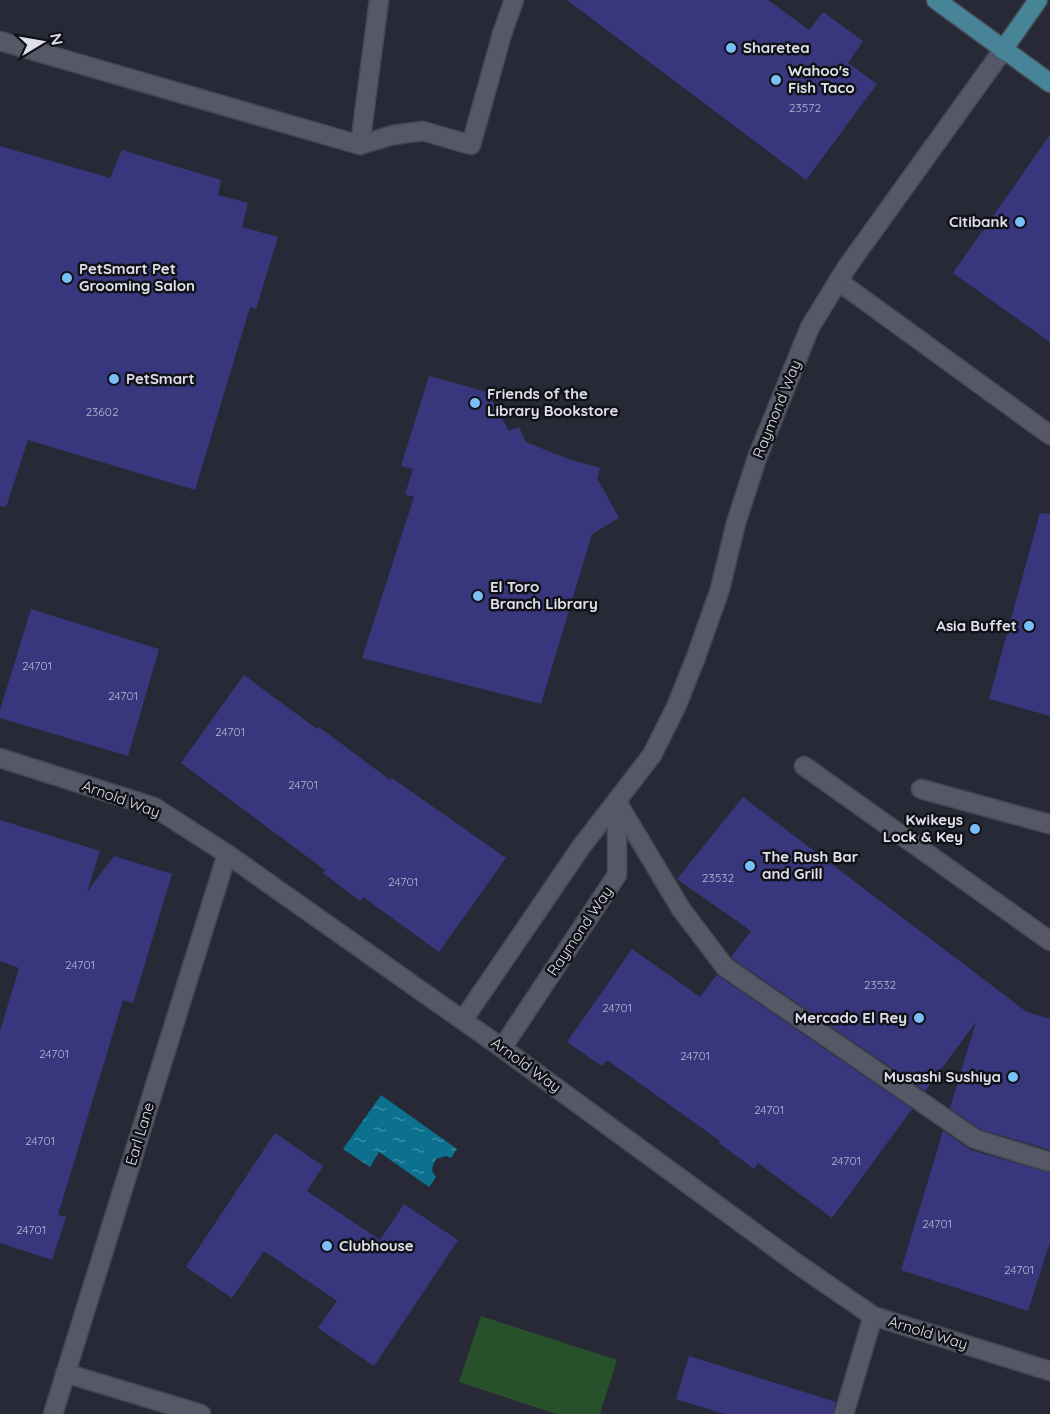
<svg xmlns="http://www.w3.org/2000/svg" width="1050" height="1414" viewBox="0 0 1050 1414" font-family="Quicksand,sans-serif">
<defs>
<pattern id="water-ripples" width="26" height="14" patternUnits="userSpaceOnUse" patternTransform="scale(1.5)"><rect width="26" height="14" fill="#0c718e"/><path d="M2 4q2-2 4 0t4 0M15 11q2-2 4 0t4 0" fill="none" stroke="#3b8ca3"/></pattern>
</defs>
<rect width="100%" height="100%" fill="#272937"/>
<polygon fill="#27512a" points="481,1316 617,1360 600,1414 556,1414 459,1382"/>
<path fill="url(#water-ripples)" d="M381 1095 457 1149 451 1158 446 1156 436 1159C432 1167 430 1170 436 1177L429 1187 379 1152 370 1167 343 1149Z"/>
<g fill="#38377e">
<polygon points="567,0 768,0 809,30 823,12 863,41 848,63 877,84 806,180"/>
<polygon points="1050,135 1050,342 953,273"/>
<polygon points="0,146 110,178 122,150 221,180 218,195 248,203 242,227 278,237 256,309 250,307 195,490 28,440 6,507 0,506"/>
<polygon points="429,376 487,392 509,431 519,427 526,442 568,459 600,468 597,478 619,518 592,534 541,704 362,658 414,497 405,494 413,469 401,466"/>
<polygon points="1040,513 1050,514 1050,716 989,699"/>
<polygon points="31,609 159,649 128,756 0,718 0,710"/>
<polygon points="244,675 317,729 319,727 390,780 392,778 506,858 439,952 363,897 360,901 323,873 325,870 181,763"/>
<polygon points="743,797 1027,1012 1050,1019 1050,1150 980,1129 950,1108 976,1022 925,1091 733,959 731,957 751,931 677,879"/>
<polygon points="0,820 100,851 87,892 114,856 172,874 133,1003 123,1000 58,1215 66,1217 52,1260 0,1243 0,1031 19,968 0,961"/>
<polygon points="632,949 700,997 717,975 912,1109 832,1218 758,1163 754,1169 719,1143 720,1141 607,1060 602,1066 567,1042"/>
<polygon points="943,1131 971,1150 1050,1173 1050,1242 1028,1311 901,1270"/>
<polygon points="275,1133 323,1166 307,1191 380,1240 404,1204 458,1240 374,1366 318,1328 337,1301 264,1251 232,1298 186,1267"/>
<polygon points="689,1356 836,1402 833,1414 724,1414 676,1399"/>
</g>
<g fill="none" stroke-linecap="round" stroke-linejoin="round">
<g stroke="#464753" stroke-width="21">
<g id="minor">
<polyline points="379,0 360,145 393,135 423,131 471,145 502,34 514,0"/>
<polyline points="0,41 360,145"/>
<polyline points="838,281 1050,435"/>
<polyline points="0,758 154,807 227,854 502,1048 796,1263 873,1316 1050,1371"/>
<polyline points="804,766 1050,941"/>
<polyline points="921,789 1049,824"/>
<polyline points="617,802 681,909 725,967 975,1139 1050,1162"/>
<polyline points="463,1020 581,847 652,755 676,707 696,657 720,589 736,523 757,458 810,327 847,267 1003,50"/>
<polyline points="502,1048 617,875 617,804"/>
<polyline points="65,1373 201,1414"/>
<polyline points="53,1414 227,854"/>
<polyline points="844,1414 873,1316"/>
</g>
</g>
<g stroke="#464753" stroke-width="21">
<g id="major">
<polyline points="936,0 1050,83"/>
<polyline points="1003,50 1038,0"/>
</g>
</g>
<use href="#minor" stroke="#565868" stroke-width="18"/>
<use href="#major" stroke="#488498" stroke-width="18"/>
</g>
<g fill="#79bff8" stroke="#111218" stroke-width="2">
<circle cx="731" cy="48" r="6"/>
<circle cx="776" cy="80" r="6"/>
<circle cx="1020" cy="222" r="6"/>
<circle cx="67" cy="278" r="6"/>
<circle cx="114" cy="379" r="6"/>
<circle cx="475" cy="403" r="6"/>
<circle cx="478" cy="596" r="6"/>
<circle cx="1029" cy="626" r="6"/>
<circle cx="975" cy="829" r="6"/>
<circle cx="750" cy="866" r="6"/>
<circle cx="919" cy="1018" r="6"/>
<circle cx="1013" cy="1077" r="6"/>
<circle cx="327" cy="1246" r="6"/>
</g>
<g text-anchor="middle" stroke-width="5" stroke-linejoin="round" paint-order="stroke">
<g font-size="12" fill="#b5b6cf">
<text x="805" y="112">23572</text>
<text x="102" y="416">23602</text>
<text x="37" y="670">24701</text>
<text x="123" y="700">24701</text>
<text x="230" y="736">24701</text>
<text x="303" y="789">24701</text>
<text x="718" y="882">23532</text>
<text x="403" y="886">24701</text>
<text x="80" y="969">24701</text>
<text x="880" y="989">23532</text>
<text x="617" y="1012">24701</text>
<text x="54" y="1058">24701</text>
<text x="695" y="1060">24701</text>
<text x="769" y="1114">24701</text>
<text x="40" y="1145">24701</text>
<text x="846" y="1165">24701</text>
<text x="937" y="1228">24701</text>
<text x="31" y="1234">24701</text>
<text x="1019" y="1274">24701</text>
</g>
<g font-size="15" font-weight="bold" fill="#dfe0ea" stroke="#111218" text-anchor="start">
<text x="743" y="53">Sharetea</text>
<text x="788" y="76">Wahoo's<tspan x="788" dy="17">Fish Taco</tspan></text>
<text x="1008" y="227" text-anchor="end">Citibank</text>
<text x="79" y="274">PetSmart Pet<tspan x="79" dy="17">Grooming Salon</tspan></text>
<text x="126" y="384">PetSmart</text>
<text x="487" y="399">Friends of the<tspan x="487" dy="17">Library Bookstore</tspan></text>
<text x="490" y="592">El Toro<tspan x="490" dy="17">Branch Library</tspan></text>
<text x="1017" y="631" text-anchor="end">Asia Buffet</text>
<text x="963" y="825" text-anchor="end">Kwikeys<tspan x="963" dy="17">Lock &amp; Key</tspan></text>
<text x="762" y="862">The Rush Bar<tspan x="762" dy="17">and Grill</tspan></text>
<text x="907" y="1023" text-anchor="end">Mercado El Rey</text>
<text x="1001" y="1082" text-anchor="end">Musashi Sushiya</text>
<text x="339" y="1251">Clubhouse</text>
</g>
<g font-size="15" fill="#dfe0ea" stroke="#111218">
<text transform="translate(777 409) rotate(-68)" y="5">Raymond Way</text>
<text transform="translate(121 799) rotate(20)" y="5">Arnold Way</text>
<text transform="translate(580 931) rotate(-56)" y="5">Raymond Way</text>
<text transform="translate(526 1065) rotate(36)" y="5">Arnold Way</text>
<text transform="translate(140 1134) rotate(-73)" y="5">Earl Lane</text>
<text transform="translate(928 1333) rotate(17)" y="5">Arnold Way</text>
</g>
</g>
<g transform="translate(42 42) rotate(79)" stroke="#111218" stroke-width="4.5" paint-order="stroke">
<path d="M0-4.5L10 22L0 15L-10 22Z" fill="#dfe0ea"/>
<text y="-9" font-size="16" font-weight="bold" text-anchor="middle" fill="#dfe0ea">N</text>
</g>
</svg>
